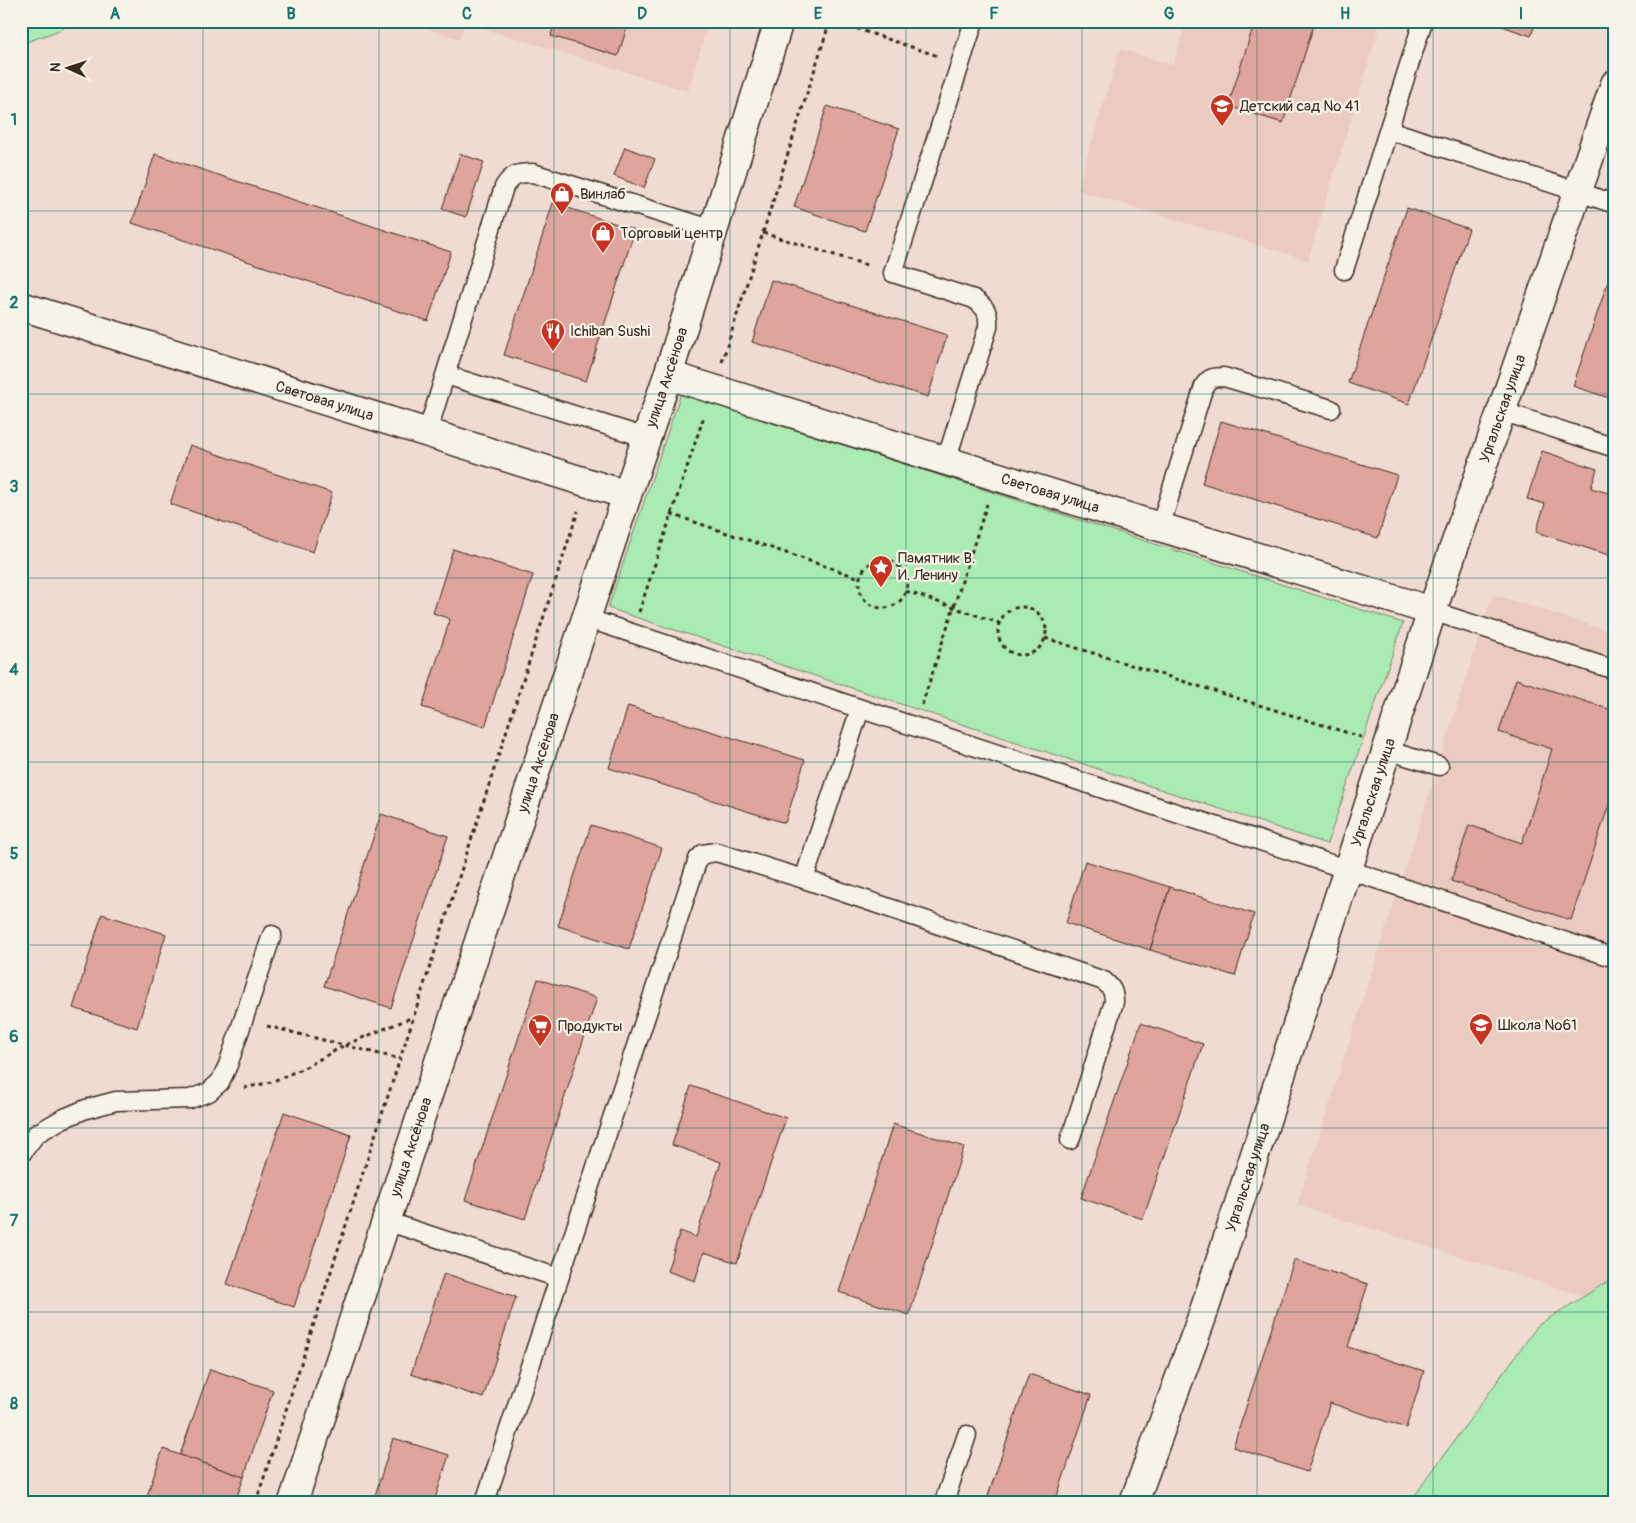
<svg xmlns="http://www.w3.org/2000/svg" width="1636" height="1523" viewBox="0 0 1636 1523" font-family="Pangolin,sans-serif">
<rect width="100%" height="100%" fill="#f0dbd2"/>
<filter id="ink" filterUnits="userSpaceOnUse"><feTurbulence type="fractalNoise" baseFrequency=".02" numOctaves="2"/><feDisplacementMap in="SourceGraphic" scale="10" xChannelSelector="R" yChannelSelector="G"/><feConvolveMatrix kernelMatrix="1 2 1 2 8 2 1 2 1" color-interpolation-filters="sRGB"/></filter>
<g filter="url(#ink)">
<g fill="#ebcac2">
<polygon points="402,21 709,21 688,91 465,23 459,39"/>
<polygon points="1187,21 1381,21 1308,260 1077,190 1120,49 1173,65"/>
<polygon points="1493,594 1615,633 1615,1306 1297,1205"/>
</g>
<g fill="#aaeab3" stroke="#728a68">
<polygon points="21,21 71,21 63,29 21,44"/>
<polygon points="681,393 1403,623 1327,844 608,608"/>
<polygon points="1615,1277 1615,1502 1410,1502 1538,1325"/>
</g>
<g fill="#dea49d" stroke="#3b2a1e">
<polygon points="555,21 629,21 618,56 551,36"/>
<polygon points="1255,21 1315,21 1283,123 1228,106"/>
<polygon points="1487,21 1536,21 1531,36"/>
<polygon points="827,106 899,129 865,231 794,207"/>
<polygon points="625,147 655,159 644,188 614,176"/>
<polygon points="155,154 451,252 428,321 132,223"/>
<polygon points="460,154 484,162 466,217 442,209"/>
<polygon points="553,203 635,230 586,381 504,355"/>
<polygon points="1407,208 1469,229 1409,404 1348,383"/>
<polygon points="1615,260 1615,400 1573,386"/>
<polygon points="771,280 947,335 928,397 752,342"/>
<polygon points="1221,421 1397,475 1378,538 1202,483"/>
<polygon points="190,445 332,493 313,552 170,504"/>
<polygon points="1542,451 1597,469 1591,488 1615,495 1615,557 1536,532 1545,504 1527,499"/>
<polygon points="453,549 533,575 485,727 422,707 450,619 433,613"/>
<polygon points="1516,679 1615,711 1615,786 1571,920 1451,881 1469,825 1522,843 1552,749 1499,732"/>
<polygon points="628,706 805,760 785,823 609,768"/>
<polygon points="381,814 448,836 391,1008 324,986"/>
<polygon points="591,825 662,848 629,949 558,926"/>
<polygon points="1085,861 1170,887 1150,950 1066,923"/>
<polygon points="1170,887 1254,914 1235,976 1150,950"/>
<polygon points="102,914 166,934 137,1028 73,1008"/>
<polygon points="538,979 597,998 525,1219 465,1200"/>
<polygon points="1141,1023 1203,1044 1143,1219 1081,1198"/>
<polygon points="691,1086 786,1118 737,1263 704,1252 695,1281 667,1271 680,1231 696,1237 721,1162 672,1145"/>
<polygon points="284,1112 351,1135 294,1307 227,1284"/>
<polygon points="893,1124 964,1147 909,1315 839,1292"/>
<polygon points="1294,1260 1368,1284 1348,1347 1424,1371 1406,1428 1330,1403 1307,1472 1233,1447"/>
<polygon points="444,1273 516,1297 483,1398 411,1374"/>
<polygon points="210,1369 273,1390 244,1477 180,1455"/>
<polygon points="1029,1374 1091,1395 1055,1502 986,1502"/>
<polygon points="393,1438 449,1455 434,1502 373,1502"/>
<polygon points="163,1449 244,1477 235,1502 145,1502"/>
</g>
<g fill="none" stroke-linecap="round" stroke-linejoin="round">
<g stroke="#3b2a1e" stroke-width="21">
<g id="lane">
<polyline points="1389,130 1615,204"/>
<polyline points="1344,270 1423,21"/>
<polyline points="446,375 647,438"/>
<polyline points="1501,411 1615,448"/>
<path d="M427 433 504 187C512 174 518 173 533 173L714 230"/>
<path d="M946 461 988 327C989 312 986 308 974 299L893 273 974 21"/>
<path d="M1160 527 1204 386C1209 377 1214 377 1224 377L1331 409"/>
<polyline points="1432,611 1615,670"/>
<polyline points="586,618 1615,958"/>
<polyline points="1386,750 1439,766"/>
<path d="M804 879 1104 981C1112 988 1114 992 1114 1002L1070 1140"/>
<polyline points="21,1154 36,1134 62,1119 86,1109 116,1101 190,1099 209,1092 220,1082 228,1065 272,935"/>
<polyline points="386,1221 559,1278"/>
<polyline points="485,1502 698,859 703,854 716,852 804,879 860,709"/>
<polyline points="944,1502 967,1435"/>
</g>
</g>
<g stroke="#3b2a1e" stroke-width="31">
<g id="street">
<path id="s1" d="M668 375 1432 611"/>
<path id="s2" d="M293 1502 627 495"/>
<path id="s3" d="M1134 1502 1202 1317 1432 611 1615 84"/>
</g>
</g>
<g stroke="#3b2a1e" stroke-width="31">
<g id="secondary">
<path id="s4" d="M21 306 627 495 668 375 779 21"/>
</g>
</g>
<g stroke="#3b2a1e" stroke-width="3" stroke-dasharray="4 4" stroke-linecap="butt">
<polyline points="834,21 938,56"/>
<polyline points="763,233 870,266"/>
<polyline points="722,362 830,21"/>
<polyline points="671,514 860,578"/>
<circle cx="883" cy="584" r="24"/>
<polyline points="906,591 999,623"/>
<circle cx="1022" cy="631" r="24"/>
<polyline points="639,612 704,416"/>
<polyline points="1045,638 1361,737"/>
<polyline points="922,705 987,504"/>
<polyline points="267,1026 400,1059"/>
<polyline points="244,1088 271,1082 304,1068 345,1045 413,1017"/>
<polyline points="21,1501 24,1502"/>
<polyline points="256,1502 578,511"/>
</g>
<use href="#lane" stroke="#f7f3e8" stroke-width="18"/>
<use href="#street" stroke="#f7f3e8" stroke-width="28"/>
<use href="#secondary" stroke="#f7f3e8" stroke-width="28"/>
</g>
</g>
<path fill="none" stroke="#0f766e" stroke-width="1" stroke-opacity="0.55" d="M203 21V1502M379 21V1502M554 21V1502M730 21V1502M906 21V1502M1082 21V1502M1257 21V1502M1433 21V1502M21 211H1615M21 394H1615M21 578H1615M21 762H1615M21 945H1615M21 1128H1615M21 1312H1615"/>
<defs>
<g id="school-pin" transform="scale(1.25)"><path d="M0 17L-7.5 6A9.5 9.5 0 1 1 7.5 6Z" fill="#c8321e" stroke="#f7f3e8"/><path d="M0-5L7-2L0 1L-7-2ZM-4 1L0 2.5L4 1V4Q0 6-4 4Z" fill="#fff"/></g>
<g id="shop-pin" transform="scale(1.25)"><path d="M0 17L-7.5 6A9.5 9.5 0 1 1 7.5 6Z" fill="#c8321e" stroke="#f7f3e8"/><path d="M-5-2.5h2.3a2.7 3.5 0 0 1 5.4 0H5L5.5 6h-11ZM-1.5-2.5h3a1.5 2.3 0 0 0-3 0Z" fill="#fff"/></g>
<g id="restaurant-pin" transform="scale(1.25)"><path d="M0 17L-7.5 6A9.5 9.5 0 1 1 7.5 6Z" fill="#c8321e" stroke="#f7f3e8"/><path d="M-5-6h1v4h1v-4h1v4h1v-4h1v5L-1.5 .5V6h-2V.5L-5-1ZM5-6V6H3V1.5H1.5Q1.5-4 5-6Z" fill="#fff"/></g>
<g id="sight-pin" transform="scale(1.25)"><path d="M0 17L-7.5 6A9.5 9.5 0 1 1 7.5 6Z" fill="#c8321e" stroke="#f7f3e8"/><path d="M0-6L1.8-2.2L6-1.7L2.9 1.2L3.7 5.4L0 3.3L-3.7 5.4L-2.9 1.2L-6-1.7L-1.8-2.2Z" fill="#fff"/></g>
<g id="supermarket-pin" transform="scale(1.25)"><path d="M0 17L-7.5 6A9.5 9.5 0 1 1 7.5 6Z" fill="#c8321e" stroke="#f7f3e8"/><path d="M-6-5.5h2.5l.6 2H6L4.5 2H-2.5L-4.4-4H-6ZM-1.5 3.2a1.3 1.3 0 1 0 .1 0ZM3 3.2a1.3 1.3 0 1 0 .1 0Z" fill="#fff"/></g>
</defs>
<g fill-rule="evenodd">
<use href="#school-pin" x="1222" y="106"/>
<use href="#shop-pin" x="562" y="194"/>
<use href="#shop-pin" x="603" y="233"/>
<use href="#restaurant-pin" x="553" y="331"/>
<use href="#sight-pin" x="881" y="567"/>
<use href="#school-pin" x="1481" y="1025"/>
<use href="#supermarket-pin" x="540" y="1026"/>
</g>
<g text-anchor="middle" stroke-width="4.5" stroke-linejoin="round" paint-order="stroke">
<g font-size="15" fill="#3b2a1e" stroke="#f7f3e8" text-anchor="start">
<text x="1240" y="111">Детский сад № 41</text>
<text x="580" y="199">Винлаб</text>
<text x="620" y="238">Торговый центр</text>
<text x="570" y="336">Ichiban Sushi</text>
<text x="898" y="563">Памятник В.<tspan x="898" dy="17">И. Ленину</tspan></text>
<text x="1498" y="1030">Школа №61</text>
<text x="558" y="1031">Продукты</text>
</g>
<g font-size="15" fill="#3b2a1e" stroke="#f7f3e8">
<text dy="5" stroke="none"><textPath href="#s4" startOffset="759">улица Аксёнова</textPath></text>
<text dy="5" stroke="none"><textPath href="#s4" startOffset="318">Световая улица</textPath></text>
<text dy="5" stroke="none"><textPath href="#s3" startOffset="1154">Ургальская улица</textPath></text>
<text dy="5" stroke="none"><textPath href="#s1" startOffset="400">Световая улица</textPath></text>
<text dy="5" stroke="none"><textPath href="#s2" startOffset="779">улица Аксёнова</textPath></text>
<text dy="5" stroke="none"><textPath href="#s3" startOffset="749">Ургальская улица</textPath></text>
<text dy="5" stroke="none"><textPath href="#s2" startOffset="374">улица Аксёнова</textPath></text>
<text dy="5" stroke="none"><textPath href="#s3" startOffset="344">Ургальская улица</textPath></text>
</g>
</g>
<rect width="1636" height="1523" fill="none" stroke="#f7f3e8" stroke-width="55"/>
<g transform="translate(68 68) rotate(273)" stroke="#f7f3e8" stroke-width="4" paint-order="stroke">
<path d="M0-4L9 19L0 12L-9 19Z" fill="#3b2a1e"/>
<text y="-8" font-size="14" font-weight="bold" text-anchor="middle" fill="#3b2a1e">N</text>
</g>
<rect x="28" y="28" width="1580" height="1468" fill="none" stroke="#0f766e" stroke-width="2"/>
<g font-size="16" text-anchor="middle" font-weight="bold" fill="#0f766e">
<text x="115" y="19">A</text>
<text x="291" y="19">B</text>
<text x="467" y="19">C</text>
<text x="642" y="19">D</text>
<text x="818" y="19">E</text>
<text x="994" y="19">F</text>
<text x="1169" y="19">G</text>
<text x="1345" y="19">H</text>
<text x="1521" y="19">I</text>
<text x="14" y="125">1</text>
<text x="14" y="308">2</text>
<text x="14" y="492">3</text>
<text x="14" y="675">4</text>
<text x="14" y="859">5</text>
<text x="14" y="1042">6</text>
<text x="14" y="1226">7</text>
<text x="14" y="1409">8</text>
</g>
</svg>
